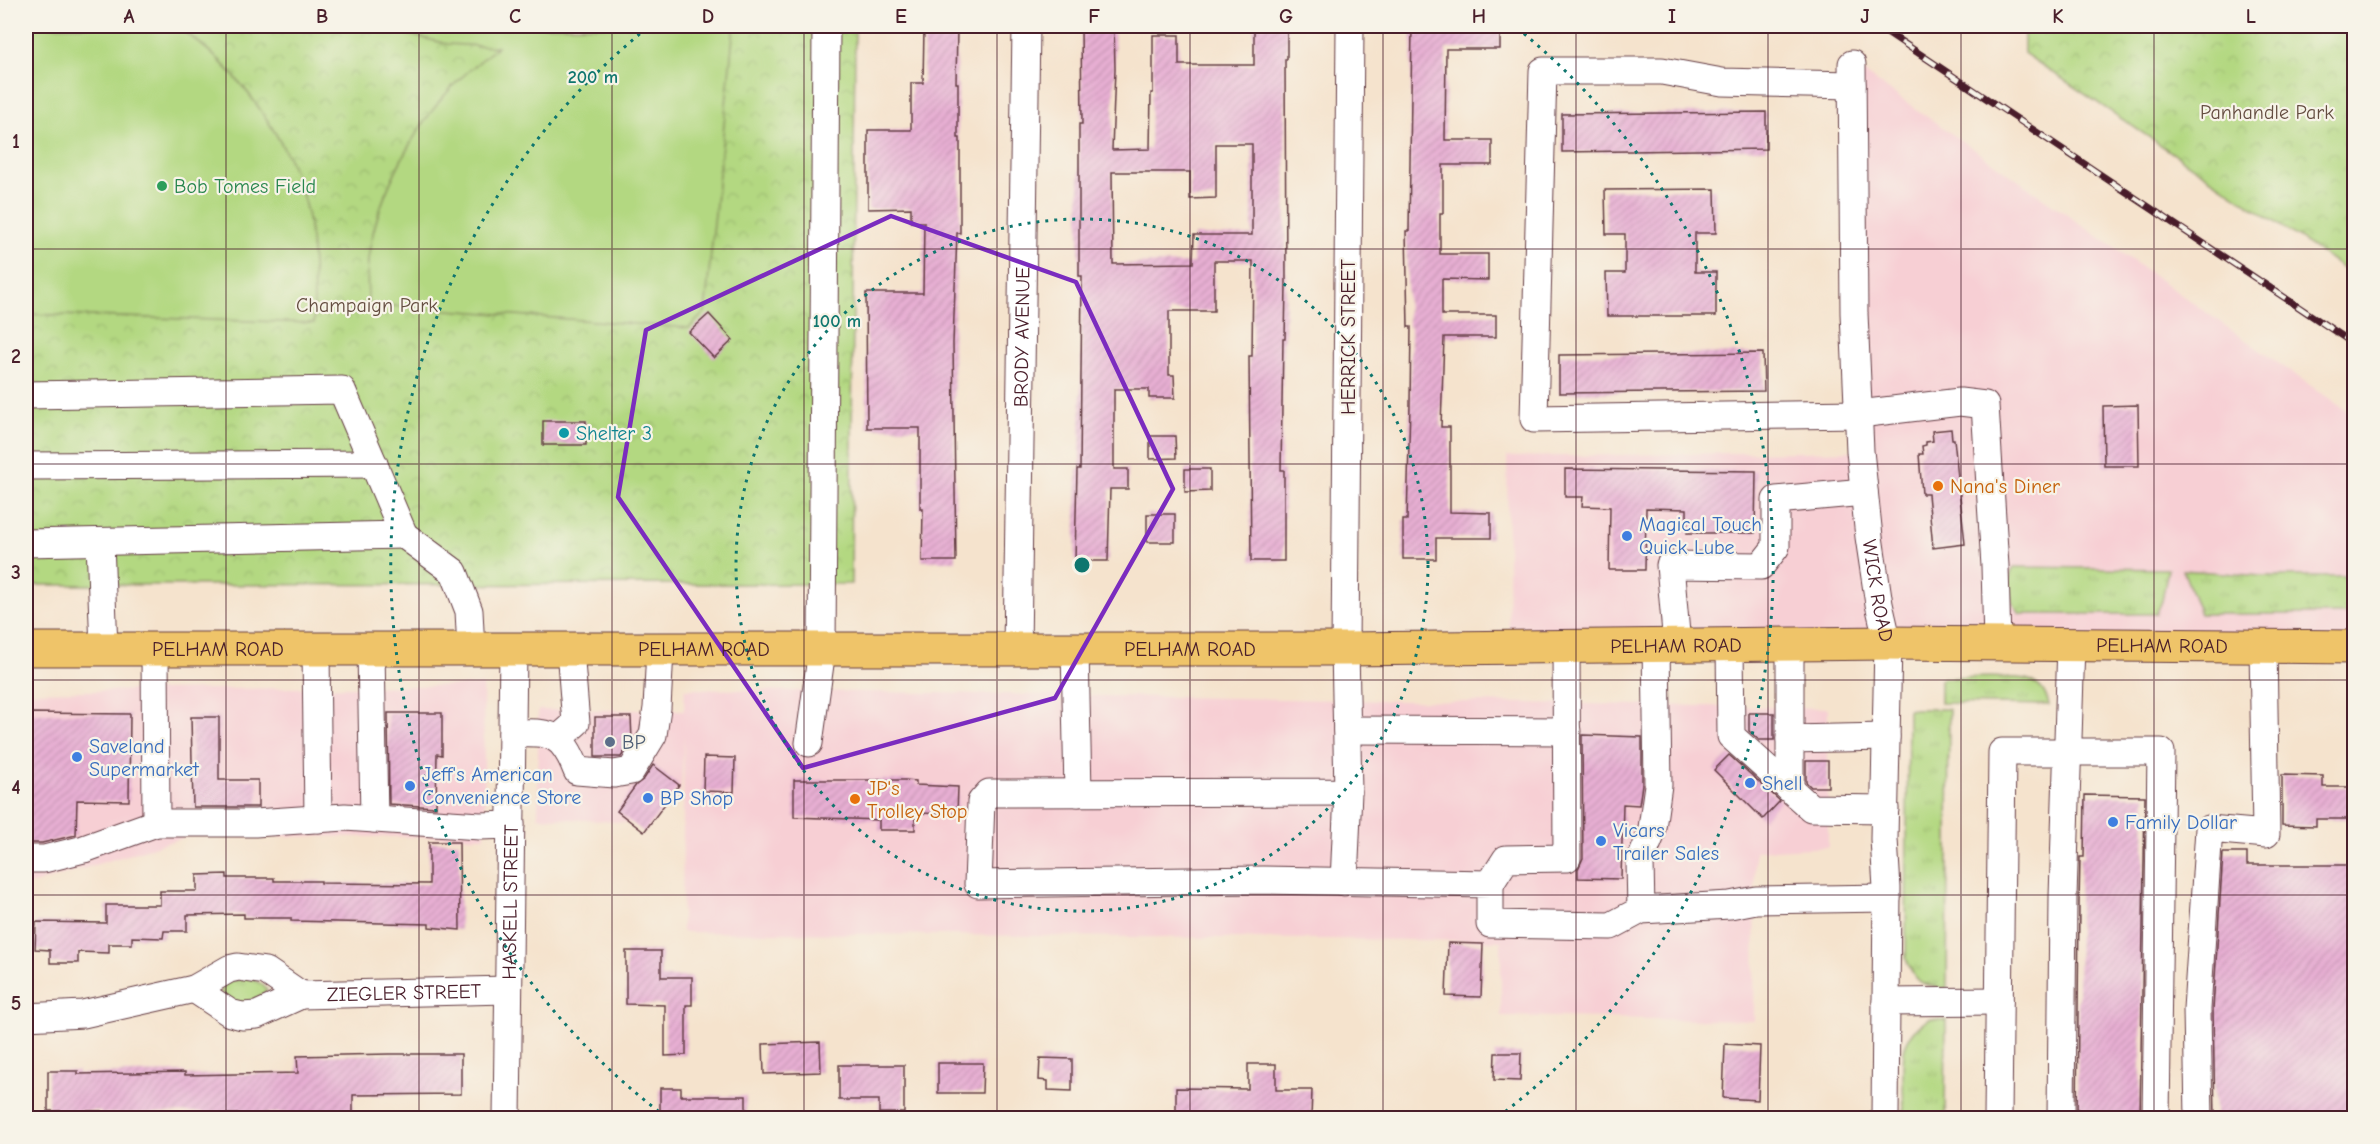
<svg xmlns="http://www.w3.org/2000/svg" width="2380" height="1144" viewBox="0 0 2380 1144" font-family="'Comic Neue',sans-serif">
<defs>
<pattern id="grass-tufts" width="24" height="20" patternUnits="userSpaceOnUse" patternTransform="scale(1.5)"><rect width="24" height="20" fill="#b3d881"/><path d="M3 7l-1-3M5 7V3M7 7l1-3M15 17l-1-3M17 17v-4M19 17l1-3" fill="none" stroke="#9bb970"/></pattern>
<pattern id="park-crowns" width="20" height="18" patternUnits="userSpaceOnUse" patternTransform="scale(1.5)"><rect width="20" height="18" fill="#b3d881"/><path d="M2 6a3 3 0 1 1 6 0M12 15a3 3 0 1 1 6 0" fill="none" stroke="#9bb970"/></pattern>
<pattern id="building-hatch" width="6" height="6" patternUnits="userSpaceOnUse" patternTransform="scale(1.5)"><rect width="6" height="6" fill="#e7afd3"/><path d="M-1 1l2-2M0 6l6-6M5 7l2-2" fill="none" stroke="#c896b5"/></pattern>
</defs>
<rect width="100%" height="100%" fill="#f7f3e8"/>
<filter id="ink" filterUnits="userSpaceOnUse"><feTurbulence type="fractalNoise" baseFrequency=".0167" numOctaves="2"/><feDisplacementMap in="SourceGraphic" scale="12" xChannelSelector="R" yChannelSelector="G"/><feConvolveMatrix kernelMatrix="1 2 1 2 8 2 1 2 1" color-interpolation-filters="sRGB"/></filter>
<filter id="wash" filterUnits="userSpaceOnUse"><feTurbulence type="fractalNoise" baseFrequency=".008" numOctaves="4" result="noise"/><feDisplacementMap in="SourceGraphic" scale="24" xChannelSelector="R" yChannelSelector="G"/><feGaussianBlur stdDeviation="1.35" result="paint"/><feColorMatrix in="noise" values="0 0 0 0 0 0 0 0 0 0 0 0 0 0 0 0 0 1.4 0 .05"/><feComposite in="paint" operator="in"/></filter>
<g filter="url(#wash)">
<rect width="100%" height="100%" fill="#f5e3cd"/>
<g fill="#f7cfd4">
<polygon points="1852,64 2354,416 2354,647 1509,647 1507,457 1860,451"/>
<polygon points="483,685 485,837 189,836 33,884 26,884 26,692"/>
<polygon points="685,689 1828,708 1828,847 1755,851 1754,1021 1501,1016 1501,941 682,932 684,732 681,791 644,832 632,823 538,817 538,710 684,710"/>
</g>
<g fill="url(#grass-tufts)" stroke="#7e7c56" stroke-width="1.5">
<path d="M2014 567H2018L2168 569 2162 601 2156 614H2020C2009 601 2005 582 2014 567Z"/>
<polygon points="2183,570 2262,576 2354,576 2354,614 2200,614"/>
<path d="M1943 678C1960 678 2017 675 2029 680 2040 685 2046 692 2049 705L1940 703V680Z"/>
<path d="M1915 709H1949L1947 988C1922 987 1914 982 1906 958L1908 710Z"/>
<polygon points="247,977 262,984 267,990 255,1002 232,1004 221,992 225,983"/>
<path d="M1930 1019 1946 1020 1945 1118H1904C1904 1102 1901 1061 1905 1047 1909 1034 1919 1025 1930 1019Z"/>
</g>
<g fill="url(#park-crowns)" stroke="#7e7c56" stroke-width="1.5">
<polygon points="26,26 855,26 851,584 26,585"/>
<polygon points="2024,26 2354,26 2354,275 2024,53"/>
</g>
<g fill="#b3d881" stroke="#7e7c56" stroke-width="1.5">
<path d="M26 26H175C235 62 293 143 307 213 314 249 314 286 314 323L26 314Z"/>
<path d="M386 26H734L705 312 689 328 368 304C368 287 366 269 369 253 379 191 417 120 462 77 473 67 485 57 497 47L447 44 403 33Z"/>
</g>
<g id="blocks">
<g fill="url(#building-hatch)" fill-rule="evenodd">
<path d="M1081 26H1114L1115 69 1112 150 1150 149 1151 93H1153V35H1179V65H1254V26H1287V59H1285L1286 284 1285 339H1283L1281 470H1284V561H1251L1249 356H1252L1253 261H1214V311H1169V375H1174L1175 398H1149V389H1114V469H1128V489H1110L1108 561H1075L1077 469H1080L1082 276H1079V124H1082ZM1216 144H1252V235H1194L1193 263 1113 264 1112 172H1190V199L1216 198Z"/>
<polygon points="1412,26 1500,26 1500,49 1446,49 1445,140 1492,140 1492,165 1443,165 1443,213 1440,213 1440,254 1488,254 1488,280 1442,279 1442,315 1496,315 1496,337 1444,337 1441,427 1450,427 1450,512 1491,513 1491,538 1436,538 1436,559 1403,559 1403,520 1407,520 1410,404 1411,327 1408,327 1406,231 1409,231"/>
<polygon points="924,28 957,28 956,83 958,83 958,138 960,138 960,233 957,233 953,343 956,561 922,561 923,509 920,509 920,428 867,428 866,293 923,293 924,222 911,222 911,208 868,209 868,130 911,130 911,83 923,83"/>
<polygon points="1766,112 1766,149 1562,152 1562,114"/>
<polygon points="1715,189 1716,233 1695,233 1695,272 1716,272 1716,316 1607,316 1606,273 1625,273 1625,234 1606,234 1605,190"/>
<polygon points="709,314 733,340 714,358 689,332"/>
<polygon points="1763,353 1764,391 1559,393 1559,355"/>
<polygon points="2138,405 2139,466 2104,466 2103,406"/>
<rect x="543" y="421" width="43" height="24"/>
<polygon points="1951,429 1952,439 1954,439 1965,544 1933,548 1928,494 1922,494 1919,454 1923,454 1922,446 1926,445 1926,442 1933,441 1932,431"/>
<polygon points="1150,436 1175,436 1176,458 1150,459"/>
<polygon points="1185,469 1210,469 1210,491 1185,492"/>
<polygon points="1565,469 1756,471 1755,533 1687,533 1687,509 1646,508 1645,570 1609,570 1610,507 1582,506 1583,497 1565,497"/>
<rect x="1147" y="514" width="28" height="28"/>
<polygon points="26,713 130,714 129,801 77,800 76,835 42,843 26,843"/>
<polygon points="388,713 442,713 442,755 437,754 436,807 389,804"/>
<polygon points="1749,713 1774,713 1774,740 1759,740 1749,731"/>
<polygon points="191,717 219,717 219,780 258,780 258,807 193,807"/>
<polygon points="595,717 631,717 632,740 621,757 595,757"/>
<polygon points="1582,735 1642,737 1642,784 1639,805 1623,804 1621,879 1578,878 1578,869 1583,858"/>
<polygon points="1729,755 1780,801 1763,819 1714,770"/>
<polygon points="704,757 735,758 734,792 703,791"/>
<polygon points="1806,761 1828,761 1828,787 1811,787 1806,782"/>
<polygon points="653,765 679,785 644,832 617,811 636,785 644,779"/>
<polygon points="2282,775 2323,776 2323,787 2355,787 2355,819 2316,819 2316,826 2282,825"/>
<polygon points="794,780 905,780 916,781 916,785 958,787 957,814 915,813 915,830 879,830 879,820 794,817"/>
<polygon points="2085,795 2145,796 2140,1119 2077,1119 2079,902 2080,857 2084,857"/>
<polygon points="429,842 459,842 460,930 429,927 429,924 291,921 291,918 244,918 244,914 187,915 187,931 164,931 163,938 132,937 132,944 109,944 109,953 78,952 78,963 50,963 50,950 35,949 36,922 106,923 106,905 160,905 160,891 197,891 197,875 227,874 227,878 274,878 274,881 321,881 321,883 429,884"/>
<polygon points="2223,853 2247,853 2247,865 2355,865 2355,1119 2215,1119 2213,1009"/>
<polygon points="1448,943 1483,944 1481,997 1446,996"/>
<polygon points="626,951 661,951 661,977 692,977 692,1005 686,1005 686,1055 665,1056 665,1005 626,1004"/>
<polygon points="820,1042 821,1072 764,1074 763,1044"/>
<polygon points="1725,1044 1760,1046 1758,1100 1723,1098"/>
<polygon points="1495,1053 1521,1053 1520,1081 1494,1080"/>
<polygon points="389,1054 461,1054 461,1094 353,1095 353,1119 288,1119 288,1113 203,1115 203,1112 101,1114 101,1111 48,1111 48,1071 78,1071 78,1074 185,1072 185,1075 298,1073 297,1056"/>
<polygon points="1040,1058 1072,1059 1072,1091 1048,1090 1048,1081 1039,1080"/>
<polygon points="938,1063 983,1063 982,1093 938,1093"/>
<polygon points="1248,1064 1276,1064 1276,1090 1312,1090 1311,1119 1176,1119 1176,1088 1248,1089"/>
<polygon points="839,1065 904,1065 904,1113 879,1113 879,1100 839,1100"/>
<polygon points="660,1088 681,1088 681,1096 746,1096 746,1119 694,1119 694,1116 660,1116"/>
</g>
</g>
</g>
<g filter="url(#ink)">
<use href="#blocks" fill-opacity="0" stroke="#643c43" stroke-width="1.5"/>
<g fill="none" stroke-linecap="round" stroke-linejoin="round">
<g stroke="#643c43" stroke-width="29">
<g id="minor">
<polyline points="1350,26 1345,649 1348,792 989,793 981,802 978,884 1263,880 1490,884 1490,924 1611,926 1641,910 1730,905 1756,900 1887,898"/>
<path id="s1" d="M1852 64 1854 313 1860 451 1869 537 1879 604 1888 643 1884 839 1887 888 1885 1118"/>
<polyline points="1852,85 1722,82 1662,71 1543,71 1534,419 1859,414 1960,402 1985,405 1995,566 1997,644"/>
<polyline points="26,395 342,390 404,535 26,543"/>
<polyline points="26,466 374,464"/>
<polyline points="404,535 454,572 469,611 471,650"/>
<polyline points="100,542 104,649"/>
<polyline points="1790,644 1790,789"/>
<polyline points="1677,645 1670,565 1761,566 1776,547 1776,500 1864,492"/>
<polyline points="1730,645 1731,736 1811,808 1885,809"/>
<polyline points="155,649 156,823"/>
<path id="s2" d="M1017 649 1026 26"/>
<polyline points="1075,649 1078,793"/>
<polyline points="316,650 318,819"/>
<polyline points="371,650 374,819"/>
<polyline points="1347,730 1567,731"/>
<path d="M512 733C551 732 562 732 577 771L614 774 631 771 653 735 657 708 660 650"/>
<polyline points="559,738 576,723 570,650"/>
<polyline points="1790,739 1886,737"/>
<polyline points="809,743 822,650 826,26"/>
<polyline points="26,859 44,859 84,849 156,823 255,823 345,817 480,826 511,825"/>
<polyline points="1344,882 1348,792"/>
<polyline points="1490,884 1506,859 1567,858 1566,646"/>
<polyline points="1641,910 1640,862 1651,835 1658,785 1656,645"/>
<path id="s3" d="M194 989 230 1013 242 1016 257 1015 301 995 507 990"/>
<polyline points="1886,1002 1999,1001"/>
<polyline points="26,1017 83,1014 194,989 229,969 238,967 266,971 301,995"/>
<path id="s4" d="M507 1118 513 650"/>
<polyline points="1998,1118 2002,752 2161,752 2156,1118"/>
<polyline points="2061,1118 2063,897 2071,644"/>
<polyline points="2199,1118 2197,1009 2209,829 2266,834 2263,646"/>
</g>
</g>
<g stroke="#643c43" stroke-width="35">
<g id="major">
<path id="s5" d="M26 649H1345L1888 643 2354 647"/>
</g>
</g>
<use href="#minor" stroke="#fff" stroke-width="27"/>
<use href="#major" stroke="#efc469" stroke-width="33"/>
<g stroke="#4a1f2b" stroke-width="7">
<polyline id="rail" points="1878,26 2354,344"/>
</g>
<use href="#rail" stroke="#f7f3e8" stroke-width="4.5" stroke-dasharray="14" stroke-linecap="butt"/>
</g>
</g>
<path fill="none" stroke="#7b2cbf" stroke-width="4.5" stroke-linejoin="round" d="M891 216 1076 282 1173 489 1055 698 803 768 618 497 646 330Z"/>
<path fill="none" stroke="#4a1f2b" stroke-width="1.5" stroke-opacity="0.55" d="M226 26V1118M419 26V1118M612 26V1118M804 26V1118M997 26V1118M1190 26V1118M1383 26V1118M1576 26V1118M1768 26V1118M1961 26V1118M2154 26V1118M26 249H2354M26 464H2354M26 680H2354M26 895H2354"/>
<g fill="none" stroke="#0f766e" stroke-width="3" stroke-dasharray="3 6">
<circle cx="1082" cy="565" r="346"/>
<path d="M666 1117A691 691 0 0 1 647 28M1517 28A691 691 0 0 1 1498 1117"/>
</g>
<circle fill="#2e9e5b" stroke="#f7f3e8" stroke-width="2" cx="162" cy="186" r="6"/>
<circle fill="#0f9aa8" stroke="#f7f3e8" stroke-width="2" cx="564" cy="433" r="6"/>
<g fill="#e8710a" stroke="#f7f3e8" stroke-width="2">
<circle cx="1938" cy="486" r="6"/>
<circle cx="855" cy="799" r="6"/>
</g>
<g fill="#3f7fe0" stroke="#f7f3e8" stroke-width="2">
<circle cx="1627" cy="536" r="6"/>
<circle cx="77" cy="757" r="6"/>
<circle cx="1750" cy="783" r="6"/>
<circle cx="410" cy="786" r="6"/>
<circle cx="648" cy="798" r="6"/>
<circle cx="2113" cy="822" r="6"/>
<circle cx="1601" cy="841" r="6"/>
</g>
<circle fill="#5c6f8a" stroke="#f7f3e8" stroke-width="2" cx="610" cy="742" r="6"/>
<g text-anchor="middle" stroke-width="4.5" stroke-linejoin="round" paint-order="stroke">
<g font-size="20" fill="#644d40" stroke="#f7f3e8">
<text x="2267" y="119">Panhandle Park</text>
<text x="367" y="312">Champaign Park</text>
</g>
<g font-size="20" fill="#27864d" stroke="#f7f3e8" text-anchor="start">
<text x="174" y="193">Bob Tomes Field</text>
</g>
<g font-size="20" fill="#4a1f2b" stroke="#f7f3e8">
<text dy="7" stroke="none"><textPath href="#s2" startOffset="312">BRODY AVENUE</textPath></text>
<text transform="translate(1348 337) rotate(-90)" y="7">HERRICK STREET</text>
<text dy="7" stroke="none"><textPath href="#s1" startOffset="528">WICK ROAD</textPath></text>
<text dy="7" stroke="none"><textPath href="#s5" startOffset="1650">PELHAM ROAD</textPath></text>
<text dy="7" stroke="none"><textPath href="#s5" startOffset="2136">PELHAM ROAD</textPath></text>
<text dy="7" stroke="none"><textPath href="#s5" startOffset="1164">PELHAM ROAD</textPath></text>
<text dy="7" stroke="none"><textPath href="#s5" startOffset="192">PELHAM ROAD</textPath></text>
<text dy="7" stroke="none"><textPath href="#s5" startOffset="678">PELHAM ROAD</textPath></text>
<text dy="7" stroke="none"><textPath href="#s4" startOffset="216">HASKELL STREET</textPath></text>
<text dy="7" stroke="none"><textPath href="#s3" startOffset="222">ZIEGLER STREET</textPath></text>
</g>
<g font-size="20" fill="#0d838f" stroke="#f7f3e8" text-anchor="start">
<text x="576" y="440">Shelter 3</text>
</g>
<g font-size="20" fill="#c56008" stroke="#f7f3e8" text-anchor="start">
<text x="1950" y="493">Nana's Diner</text>
<text x="867" y="795">JP's<tspan x="867" dy="23">Trolley Stop</tspan></text>
</g>
<g font-size="20" fill="#366cbe" stroke="#f7f3e8" text-anchor="start">
<text x="1639" y="531">Magical Touch<tspan x="1639" dy="23">Quick Lube</tspan></text>
<text x="89" y="753">Saveland<tspan x="89" dy="23">Supermarket</tspan></text>
<text x="422" y="781">Jeff's American<tspan x="422" dy="23">Convenience Store</tspan></text>
<text x="1762" y="790">Shell</text>
<text x="660" y="805">BP Shop</text>
<text x="2125" y="829">Family Dollar</text>
<text x="1613" y="837">Vicars<tspan x="1613" dy="23">Trailer Sales</tspan></text>
</g>
<g font-size="20" fill="#4e5e75" stroke="#f7f3e8" text-anchor="start">
<text x="622" y="749">BP</text>
</g>
</g>
<circle cx="1082" cy="565" r="9" fill="#0f766e" stroke="#f7f3e8" stroke-width="3"/>
<g font-size="18" text-anchor="middle" font-weight="bold" fill="#0f766e" stroke="#f7f3e8" stroke-width="4.5" stroke-linejoin="round" paint-order="stroke">
<text x="593" y="83">200 m</text>
<text x="837" y="327">100 m</text>
</g>
<rect width="2380" height="1144" fill="none" stroke="#f7f3e8" stroke-width="66"/>
<rect x="33" y="33" width="2314" height="1078" fill="none" stroke="#4a1f2b" stroke-width="2"/>
<g font-size="20" text-anchor="middle" font-weight="bold" fill="#4a1f2b">
<text x="129" y="23">A</text>
<text x="322" y="23">B</text>
<text x="515" y="23">C</text>
<text x="708" y="23">D</text>
<text x="901" y="23">E</text>
<text x="1094" y="23">F</text>
<text x="1286" y="23">G</text>
<text x="1479" y="23">H</text>
<text x="1672" y="23">I</text>
<text x="1865" y="23">J</text>
<text x="2058" y="23">K</text>
<text x="2251" y="23">L</text>
<text x="16" y="148">1</text>
<text x="16" y="363">2</text>
<text x="16" y="579">3</text>
<text x="16" y="794">4</text>
<text x="16" y="1010">5</text>
</g>
</svg>
